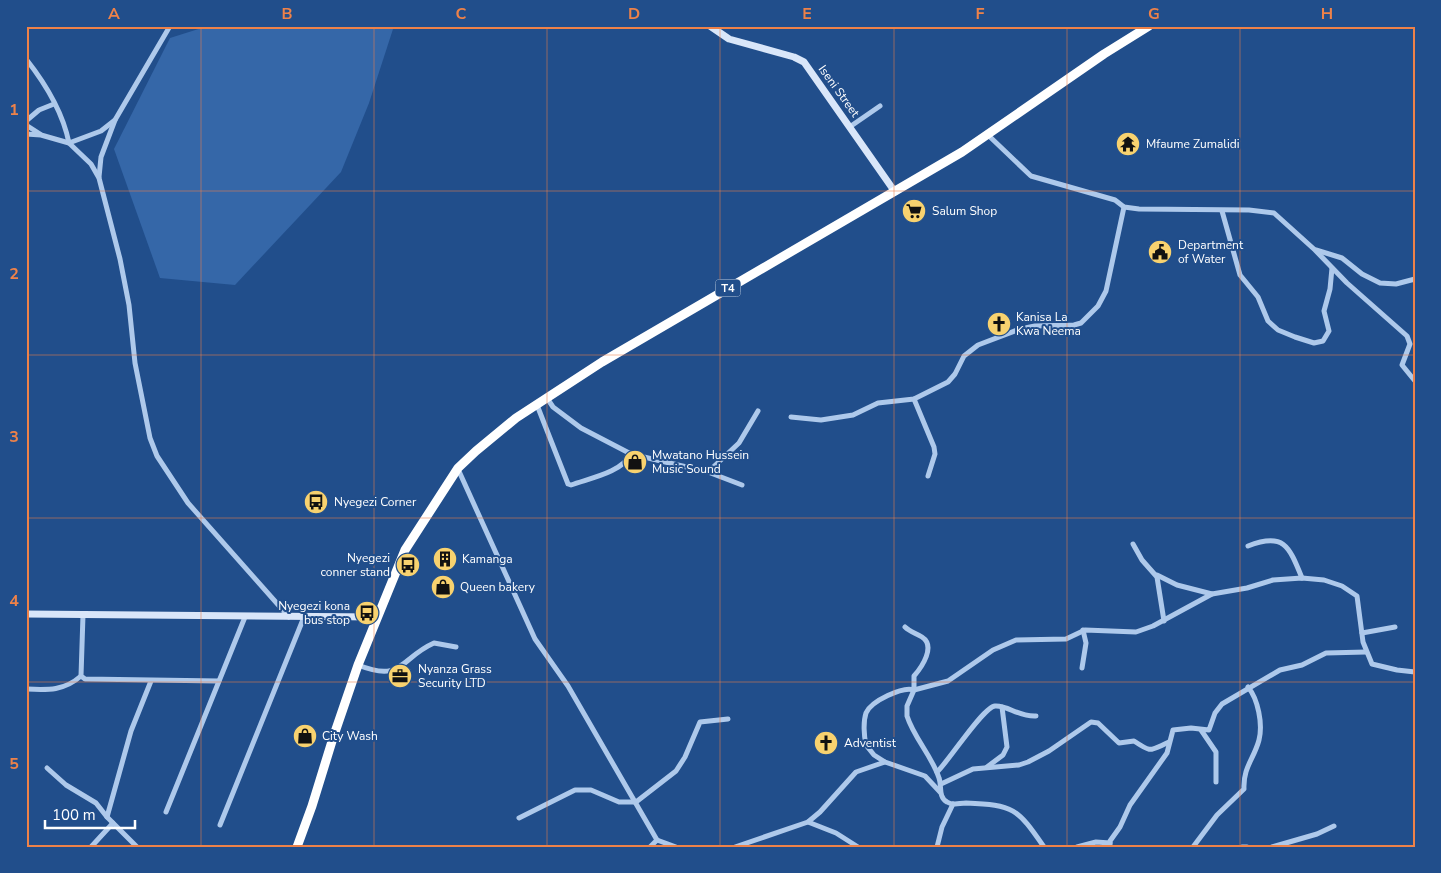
<svg xmlns="http://www.w3.org/2000/svg" width="1441" height="873" viewBox="0 0 1441 873" font-family="'Nunito Sans',sans-serif">
<rect width="100%" height="100%" fill="#214e8b"/>
<polygon fill="#3567a8" points="208,26 394,26 369,103 341,172 235,285 160,278 114,149 170,38"/>
<g fill="none" stroke-linecap="round" stroke-linejoin="round">
<g stroke="#aec9eb" stroke-width="5">
<path d="M26 59C45 83 63 113 69 143L101 131 115 120 170 26"/>
<polyline points="26,121 39,110 54,104"/>
<polyline points="26,125 40,134"/>
<polyline points="851,126 880,106"/>
<polyline points="26,134 41,135 69,143 91,164 99,178 120,259 129,305 135,363 150,438 157,456 188,503 289,617"/>
<polyline points="988,135 1031,176 1115,200 1124,207 1139,209 1249,210 1274,213 1315,250 1347,283 1407,336 1410,344 1402,365 1415,381"/>
<polyline points="99,177 101,157 115,120"/>
<polyline points="1222,211 1240,275 1258,297 1268,321 1278,330 1295,337 1314,343 1323,341 1329,331 1324,311 1330,289 1332,268"/>
<polyline points="1316,250 1342,258 1362,274 1380,283 1396,284 1415,279"/>
<polyline points="547,398 553,407 581,428 631,454 708,472 739,443 758,411"/>
<polyline points="914,399 934,447 935,454 928,476"/>
<path d="M537 405 568 484 571 485C590 478 621 473 631 454"/>
<polyline points="791,417 821,420 853,415 878,403 914,399 948,382 955,374 964,356 978,345 1020,329 1035,326 1074,325 1081,323 1098,306 1106,291 1124,207"/>
<polyline points="458,469 535,639 568,686 657,840 676,847"/>
<polyline points="708,472 742,485"/>
<polyline points="1133,544 1142,560 1157,577 1164,621"/>
<path d="M1248 546C1284 532 1289 546 1302 578"/>
<polyline points="1157,575 1177,585 1212,594"/>
<polyline points="83,615 81,676 85,679 219,681"/>
<polyline points="1362,633 1395,627"/>
<path d="M358 665C403 683 400 658 434 643L456 647"/>
<polyline points="1082,668 1086,643 1083,630"/>
<path d="M26 689C48 690 64 691 81 676"/>
<polyline points="1201,730 1216,752 1216,782"/>
<polyline points="885,762 925,776 940,792"/>
<polyline points="987,767 1003,755 1007,747 1002,707"/>
<polyline points="47,768 66,785 96,803 107,817 137,847"/>
<path d="M937 772C949 761 983 707 995 706 1008 705 1018 717 1036 716"/>
<path d="M941 784 973 769 1019 765 1028 762 1049 751 1091 722 1098 723 1119 743 1134 741C1152 753 1149 751 1169 742"/>
<polyline points="166,812 245,617"/>
<polyline points="107,817 131,731 151,681"/>
<polyline points="519,818 575,790 591,790 619,802 636,802 676,771 685,757 700,722 728,719"/>
<polyline points="808,822 836,833 858,847"/>
<polyline points="220,825 304,617"/>
<polyline points="91,847 113,823"/>
<polyline points="650,847 657,840"/>
<path d="M735 847 808 822 820 812 856 772 885 762 874 755 866 745C864 736 863 722 866 713 871 701 903 686 914 690V676C922 667 936 646 922 637 916 633 910 632 905 627"/>
<polyline points="937,847 942,827 953,804"/>
<path d="M1044 847C1017 808 1014 805 966 803 959 803 953 806 947 802 938 797 942 786 939 778 932 756 914 738 907 716V706L914 690 948 681 993 650 1016 640 1066 639 1085 630 1136 632 1153 626 1212 594 1247 588 1273 580 1302 578 1324 580 1342 586 1357 596 1363 642 1372 664 1397 670 1415 672"/>
<polyline points="1077,847 1096,842 1110,843"/>
<polyline points="1110,847 1110,841 1120,827 1130,805 1167,753 1173,730 1191,728 1209,730 1215,713 1222,704 1280,670 1302,665 1326,653 1366,652"/>
<path d="M1193 847 1217 815 1244 789C1243 767 1254 759 1259 740 1263 724 1258 699 1248 687"/>
<polyline points="1242,847 1247,847"/>
<polyline points="1272,847 1317,834 1334,826"/>
</g>
<g stroke="#d9e6f9" stroke-width="7">
<polyline points="710,26 729,39 794,57 804,62 895,192"/>
<polyline points="26,614 376,617"/>
</g>
<polyline stroke="#fff" stroke-width="9" points="297,847 312,806 333,738 358,665 405,550 458,468 476,451 516,418 602,362 962,152 1104,54 1149,26"/>
</g>
<path fill="none" stroke="#ee8249" stroke-width="1" stroke-opacity="0.55" d="M201 26V847M374 26V847M547 26V847M720 26V847M894 26V847M1067 26V847M1240 26V847M26 191H1415M26 355H1415M26 518H1415M26 682H1415"/>
<defs>
<g id="temple-disc" transform="scale(1.25)"><circle r="9.5" fill="#f8d26f" stroke="#214e8b"/><path d="M0-6L5-2H3V0L6.5 2.5H4V6H1.5V3h-3V6H-4V2.5H-6.5L-3 0V-2H-5Z" fill="#111"/></g>
<g id="supermarket-disc" transform="scale(1.25)"><circle r="9.5" fill="#f8d26f" stroke="#214e8b"/><path d="M-6-5.5h2.5l.6 2H6L4.5 2H-2.5L-4.4-4H-6ZM-1.5 3.2a1.3 1.3 0 1 0 .1 0ZM3 3.2a1.3 1.3 0 1 0 .1 0Z" fill="#111"/></g>
<g id="civic-disc" transform="scale(1.25)"><circle r="9.5" fill="#f8d26f" stroke="#214e8b"/><path d="M-.6-6.5H3V-4.5H.6V-3L4-1V1h2V6H-6V1h2V-1L-.6-3ZM-1.2 2.5V6h2.4V2.5Z" fill="#111"/></g>
<g id="church-disc" transform="scale(1.25)"><circle r="9.5" fill="#f8d26f" stroke="#214e8b"/><path d="M-1.2-6h2.4v3.5h3.3v2.4h-3.3V6h-2.4V-.1h-3.3v-2.4h3.3Z" fill="#111"/></g>
<g id="shop-disc" transform="scale(1.25)"><circle r="9.5" fill="#f8d26f" stroke="#214e8b"/><path d="M-5-2.5h2.3a2.7 3.5 0 0 1 5.4 0H5L5.5 6h-11ZM-1.5-2.5h3a1.5 2.3 0 0 0-3 0Z" fill="#111"/></g>
<g id="bus-disc" transform="scale(1.25)"><circle r="9.5" fill="#f8d26f" stroke="#214e8b"/><path d="M-5-6H5V4H4V6H2V4H-2V6H-4V4H-5ZM-3.5-4V0h7V-4ZM-3.5 1.2v1.5H-2V1.2ZM2 1.2v1.5H3.5V1.2Z" fill="#111"/></g>
<g id="building-disc" transform="scale(1.25)"><circle r="9.5" fill="#f8d26f" stroke="#214e8b"/><path d="M-4-6H4V6H1V3H-1V6H-4ZM-2.5-4.3h1.7v1.8h-1.7ZM.8-4.3h1.7v1.8H.8ZM-2.5-1h1.7V.8h-1.7ZM.8-1h1.7V.8H.8Z" fill="#111"/></g>
<g id="office-disc" transform="scale(1.25)"><circle r="9.5" fill="#f8d26f" stroke="#214e8b"/><path d="M-6-3h4V-5.5h4V-3h4V5H-6ZM-1-4.5V-3h2v-1.5ZM-6 0V1H6V0Z" fill="#111"/></g>
</defs>
<g fill-rule="evenodd">
<use href="#temple-disc" x="1128" y="144"/>
<use href="#supermarket-disc" x="914" y="211"/>
<use href="#civic-disc" x="1160" y="252"/>
<use href="#church-disc" x="999" y="324"/>
<use href="#shop-disc" x="635" y="462"/>
<use href="#bus-disc" x="316" y="502"/>
<use href="#building-disc" x="445" y="559"/>
<use href="#bus-disc" x="408" y="565"/>
<use href="#shop-disc" x="443" y="587"/>
<use href="#bus-disc" x="367" y="613"/>
<use href="#office-disc" x="400" y="676"/>
<use href="#shop-disc" x="305" y="736"/>
<use href="#church-disc" x="826" y="743"/>
</g>
<g text-anchor="middle" stroke-width="4" stroke-linejoin="round" paint-order="stroke">
<rect fill="#214e8b" stroke="#bccadc" stroke-width="1" x="715.5" y="279.5" width="25" height="17" rx="4"/>
<g font-size="11" font-weight="bold" fill="#fff">
<text x="728" y="292">T4</text>
</g>
<g font-size="12" fill="#fff" stroke="#214e8b">
<text transform="translate(839 91) rotate(54)" y="4">Iseni Street</text>
</g>
<g font-size="12" fill="#fff" stroke="#214e8b" text-anchor="start">
<text x="1146" y="148">Mfaume Zumalidi</text>
<text x="932" y="215">Salum Shop</text>
<text x="1178" y="249">Department<tspan x="1178" dy="14">of Water</tspan></text>
<text x="1016" y="321">Kanisa La<tspan x="1016" dy="14">Kwa Neema</tspan></text>
<text x="652" y="459">Mwatano Hussein<tspan x="652" dy="14">Music Sound</tspan></text>
<text x="334" y="506">Nyegezi Corner</text>
<text x="390" y="562" text-anchor="end">Nyegezi<tspan x="390" dy="14">conner stand</tspan></text>
<text x="462" y="563">Kamanga</text>
<text x="460" y="591">Queen bakery</text>
<text x="350" y="610" text-anchor="end">Nyegezi kona<tspan x="350" dy="14">bus stop</tspan></text>
<text x="418" y="673">Nyanza Grass<tspan x="418" dy="14">Security LTD</tspan></text>
<text x="322" y="740">City Wash</text>
<text x="844" y="747">Adventist</text>
</g>
</g>
<rect width="1441" height="873" fill="none" stroke="#214e8b" stroke-width="55"/>
<path d="M45 820v8h90v-8" fill="none" stroke="#ffffff" stroke-width="2.5"/>
<text x="52" y="820" font-size="15" fill="#ffffff" stroke="#214e8b" stroke-width="4" paint-order="stroke">100 m</text>
<rect x="28" y="28" width="1386" height="818" fill="none" stroke="#ee8249" stroke-width="2"/>
<g font-size="16" text-anchor="middle" font-weight="bold" fill="#ee8249">
<text x="114" y="19">A</text>
<text x="287" y="19">B</text>
<text x="461" y="19">C</text>
<text x="634" y="19">D</text>
<text x="807" y="19">E</text>
<text x="980" y="19">F</text>
<text x="1154" y="19">G</text>
<text x="1327" y="19">H</text>
<text x="14" y="115">1</text>
<text x="14" y="279">2</text>
<text x="14" y="442">3</text>
<text x="14" y="606">4</text>
<text x="14" y="769">5</text>
</g>
</svg>
